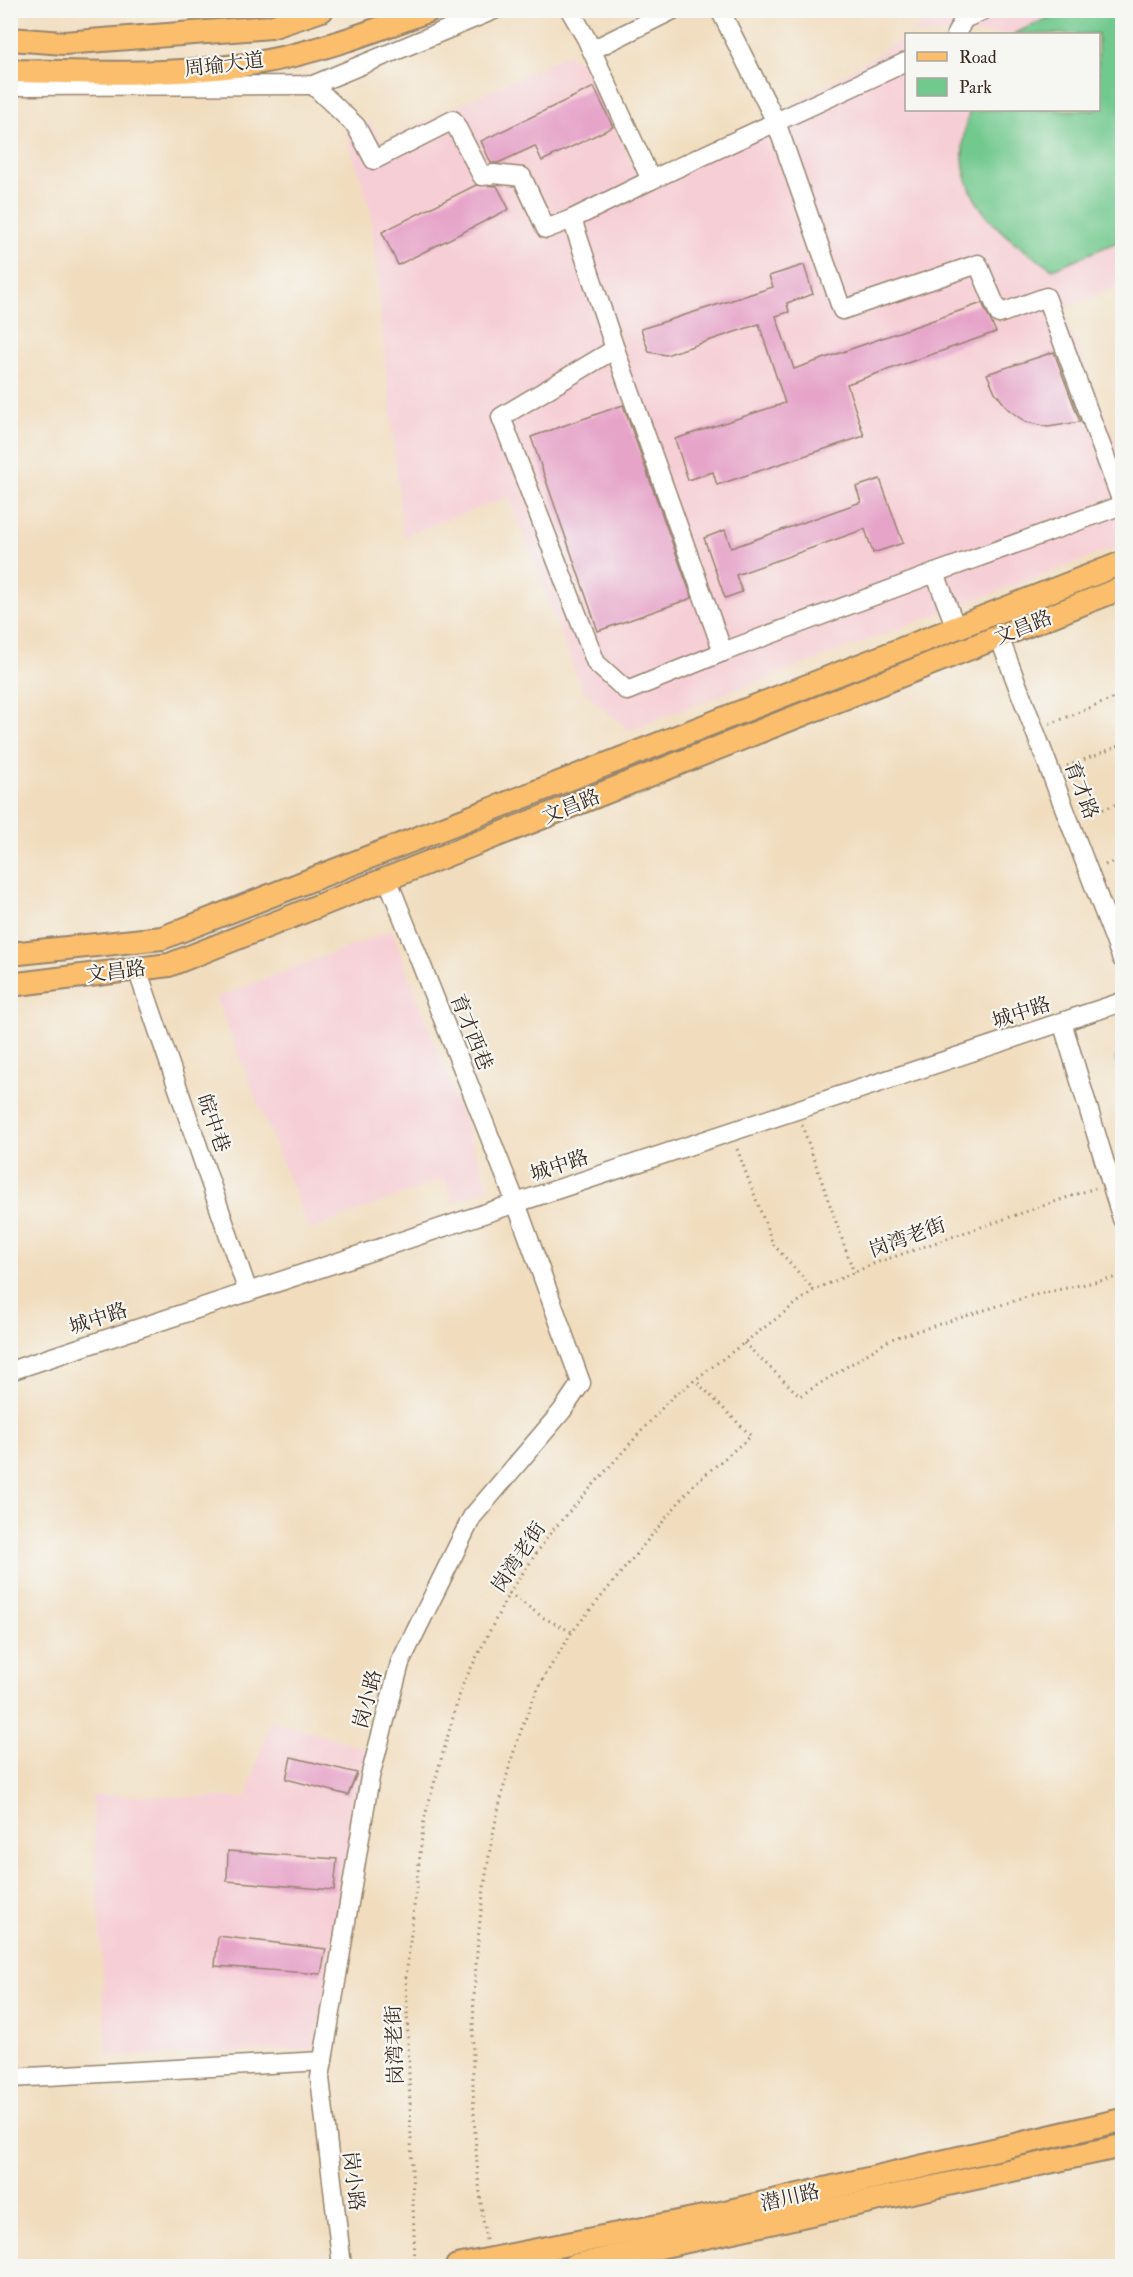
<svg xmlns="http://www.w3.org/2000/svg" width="1133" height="2277" viewBox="0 0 1133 2277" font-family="'IM FELL Double Pica','Noto Serif SC',serif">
<rect width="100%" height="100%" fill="#f6f6f2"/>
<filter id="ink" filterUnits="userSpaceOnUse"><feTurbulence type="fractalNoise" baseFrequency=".0167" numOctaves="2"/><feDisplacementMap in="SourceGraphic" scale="12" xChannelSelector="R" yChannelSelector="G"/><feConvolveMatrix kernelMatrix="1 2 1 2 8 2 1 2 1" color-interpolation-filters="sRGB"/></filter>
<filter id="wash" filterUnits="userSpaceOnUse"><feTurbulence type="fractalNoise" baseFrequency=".008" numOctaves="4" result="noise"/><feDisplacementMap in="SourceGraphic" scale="24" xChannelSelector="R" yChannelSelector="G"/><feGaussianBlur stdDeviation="1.35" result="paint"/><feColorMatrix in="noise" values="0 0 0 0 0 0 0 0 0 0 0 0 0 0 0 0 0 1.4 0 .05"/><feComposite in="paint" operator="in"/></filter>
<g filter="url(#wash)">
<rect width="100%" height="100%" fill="#f1ddbe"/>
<g fill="#f6cfd6">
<polygon points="942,11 1122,11 1122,284 1063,310 1122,456 1122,545 628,730 581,688 509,497 403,536 370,208 345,131 370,121 381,142 568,54 587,66 635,170 643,177 782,111 906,37 906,110 1098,110 1098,34 910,34"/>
<polygon points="392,930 489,1188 454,1202 444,1179 309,1230 216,998"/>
<polygon points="270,1720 369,1749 315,2049 107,2056 92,1795 246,1798"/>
</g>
<path fill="#72c98e" stroke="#567a56" stroke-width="1.5" d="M1065 10 1122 11V240L1053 269C991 231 944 188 970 110H1098V34H1013Z"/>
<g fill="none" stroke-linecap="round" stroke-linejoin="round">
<polyline stroke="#50b5cf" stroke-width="5" points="1117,1059 1122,1076"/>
</g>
<g id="blocks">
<g fill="#e6a4c9">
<polygon points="594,87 613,127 542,161 535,146 498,163 491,163 481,141"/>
<polygon points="476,185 497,186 509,209 398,265 382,232"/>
<polygon points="804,265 813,294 787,303 789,312 776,316 794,369 982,303 996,332 847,384 864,436 717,485 713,472 688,480 675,439 785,403 759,324 666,355 649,352 641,329 773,287 769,276"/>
<polygon points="1054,352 1080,422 1048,427 1026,422 1008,409 995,392 987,374"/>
<polygon points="623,405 692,598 598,631 531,437"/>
<polygon points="880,479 903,543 873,553 865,529 736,575 742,592 725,598 704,538 725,530 731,548 861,502 856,487"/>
<polygon points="291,1757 357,1773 348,1795 286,1779"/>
<polygon points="228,1851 337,1859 334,1890 227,1881"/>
<polygon points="218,1936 326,1949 321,1974 215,1966"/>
</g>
</g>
</g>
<g filter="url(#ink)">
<use href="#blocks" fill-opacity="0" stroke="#96846e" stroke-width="1.5"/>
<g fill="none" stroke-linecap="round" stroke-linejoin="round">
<g stroke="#96846e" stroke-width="21">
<g id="minor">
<polyline points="570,10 586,38 651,180 572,219 615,349 723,652 935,573"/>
<polyline points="720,10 776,122 906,62"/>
<polyline points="956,34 964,19 984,10"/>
<polyline points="592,50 673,10"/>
<polyline points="313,85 356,126 374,160 453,120 482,176 494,174 522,177 546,229 572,219"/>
<polyline points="10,86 313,85 494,10"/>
<polyline points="651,180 776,122 842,310 978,264 999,314 1046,297 1122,502"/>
<polyline points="615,349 501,417 596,663 627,691 723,652"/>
<polyline points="956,628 935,573 1122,505"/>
<polyline points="999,637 1122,959"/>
<polyline points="137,969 248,1292"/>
<polyline points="1062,1022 1122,1219"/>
<polyline points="10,1371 1122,1002"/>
<polyline points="10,2078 323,2061"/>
<polyline points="342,2266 320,2078 370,1777 400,1663 472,1517 562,1411 581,1383 516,1203 387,878"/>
</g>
</g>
<g stroke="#96846e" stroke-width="26">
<g id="major">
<polyline points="10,39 64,43 271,27 322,10"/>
<path d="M10 71C92 73 175 76 256 63 316 53 374 31 430 10"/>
<polyline points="10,954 162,938 1122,563"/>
<polyline points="10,985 169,965 1122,588"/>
<polyline points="457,2266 708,2216 1122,2120"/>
<polyline points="573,2266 1122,2146"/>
</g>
</g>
<g stroke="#96846e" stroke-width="3" stroke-dasharray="1.5 4.5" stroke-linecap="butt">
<polyline points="1050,724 1122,695"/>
<polyline points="1067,766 1122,745"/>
<polyline points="1086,816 1122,802"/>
<polyline points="1105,865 1122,858"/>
<polyline points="802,1125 854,1273"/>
<polyline points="737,1149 773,1244 814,1290"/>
<polyline points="744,1343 800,1396 891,1339 1030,1296 1122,1276"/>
<polyline points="509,1593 544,1618 572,1632 694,1484 751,1436 695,1380"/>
<path d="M486 2240C461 2077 468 1843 537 1691 547 1670 561 1651 572 1632"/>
<polyline points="415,2266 406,1977 424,1819 462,1686 509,1593 552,1531 671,1398 814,1290 873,1264 1095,1188"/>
</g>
<use href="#minor" stroke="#fff" stroke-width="18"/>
<use href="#major" stroke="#fabe6d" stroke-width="22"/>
</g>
</g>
<g text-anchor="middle" stroke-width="4.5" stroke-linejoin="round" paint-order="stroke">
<g font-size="20" fill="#3b2a1e" stroke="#f6f6f2">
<text transform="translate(224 64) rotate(-7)" y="7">周瑜大道</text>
<text transform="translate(1023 627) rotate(-22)" y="7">文昌路</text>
<text transform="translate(1082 790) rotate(69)" y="7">育才路</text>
<text transform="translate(571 806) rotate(-22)" y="7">文昌路</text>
<text transform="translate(116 971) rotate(-7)" y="7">文昌路</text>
<text transform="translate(1021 1012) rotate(-18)" y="7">城中路</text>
<text transform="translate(472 1032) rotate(68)" y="7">育才西巷</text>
<text transform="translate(214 1123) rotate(71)" y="7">皖中巷</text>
<text transform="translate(559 1165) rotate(-18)" y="7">城中路</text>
<text transform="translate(907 1237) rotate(-20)" y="7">岗湾老街</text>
<text transform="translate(98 1318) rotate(-18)" y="7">城中路</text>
<text transform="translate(518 1557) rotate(-56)" y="7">岗湾老街</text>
<text transform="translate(367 1699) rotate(-75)" y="7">岗小路</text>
<text transform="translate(394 2045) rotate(-92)" y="7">岗湾老街</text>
<text transform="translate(354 2181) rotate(83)" y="7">岗小路</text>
<text transform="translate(790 2197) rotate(-13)" y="7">潜川路</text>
</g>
</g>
<rect width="1133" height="2277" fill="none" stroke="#f6f6f2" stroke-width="36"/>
<rect x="905" y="33" width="195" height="78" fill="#f6f6f2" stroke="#aba49d" stroke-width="1.5"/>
<rect x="917" y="52" width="30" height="9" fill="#fabe6d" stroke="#aba49d" stroke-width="1.5"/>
<text x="959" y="63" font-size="18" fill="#3b2a1e">Road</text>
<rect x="917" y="78" width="30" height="18" fill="#72c98e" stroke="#aba49d" stroke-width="1.5"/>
<text x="959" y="93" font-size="18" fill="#3b2a1e">Park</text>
</svg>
